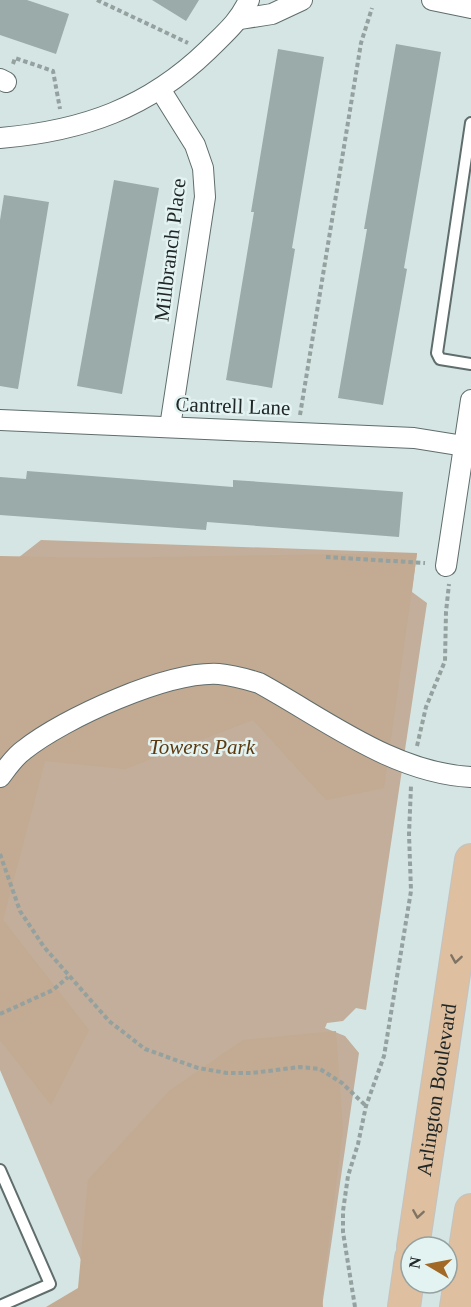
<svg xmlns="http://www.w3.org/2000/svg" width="471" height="1307" viewBox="0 0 471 1307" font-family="'Times New Roman',serif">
<rect width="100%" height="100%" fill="#d5e5e3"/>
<polygon fill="#c2ae9a" points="41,540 417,553 412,592 427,603 366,1010 356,1008 343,1021 327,1023 325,1028 345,1036 359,1053 322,1307 101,1307 0,1070 0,572"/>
<g fill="#c3aa92">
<polygon points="417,553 384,788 326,800 253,720 125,769 45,761 3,920 89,1030 51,1105 0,1040 0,556 100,558"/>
<polygon points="336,1031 343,1129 322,1296 323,1307 46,1307 78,1288 88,1180 169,1091 243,1040"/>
</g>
<g fill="#9baba9">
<polygon points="0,0 27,0 69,14 56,54 0,35"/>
<polygon points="152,0 199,0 186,21"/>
<polygon points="396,44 441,52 404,268 407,269 383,405 338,398 367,229 364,229"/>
<polygon points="278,49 324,57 292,248 295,249 272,388 226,380 254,212 251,212"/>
<polygon points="114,180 159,188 122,394 77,386"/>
<polygon points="4,195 49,202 18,389 0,386 0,220"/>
<polygon points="27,471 233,487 233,480 403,492 399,537 207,522 206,530 0,515 0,477 26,479"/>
</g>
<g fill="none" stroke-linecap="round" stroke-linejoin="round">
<g stroke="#5f6d6c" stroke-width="14">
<g id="lane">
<polyline points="471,123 437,353 440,359 471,364"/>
<polyline points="0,1170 50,1284 0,1306"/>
</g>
</g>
<g stroke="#5f6d6c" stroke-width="22">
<g id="street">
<polyline points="432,0 471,8"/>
<polyline points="240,19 272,14 302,0"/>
<polyline points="0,79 6,82"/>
<polyline points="160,89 195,145 203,168 205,197 170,427"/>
<path d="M0 138C83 131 148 108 208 50 226 32 238 23 249 0"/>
<polyline points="0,420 414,438 464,446"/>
<polyline points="446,566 471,400"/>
<path d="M0 777C7 768 14 757 24 750 64 718 168 671 219 674 232 675 246 679 259 683 325 719 393 773 471 777"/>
</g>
</g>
<g stroke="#c1c3c2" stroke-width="34">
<g id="primary">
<path id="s1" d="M413 1247 471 860"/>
<polyline points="404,1307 411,1258"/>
<polyline points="456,1307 471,1210"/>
</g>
</g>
<g stroke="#94a19f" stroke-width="4" stroke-dasharray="4.5 3" stroke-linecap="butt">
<polyline points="97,0 188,43"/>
<polyline points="13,64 15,58 53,71 60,109"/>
<polyline points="300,415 361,43 372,8"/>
<polyline points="326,557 425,563"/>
<polyline points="417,746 426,707 445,661 446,612 449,584"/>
<polyline points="0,854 20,911 44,947 109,1021 145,1049 198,1068 227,1073 252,1073 300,1067 320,1069 342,1083 366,1106"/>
<polyline points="0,1014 53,990 68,977"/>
<polyline points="355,1307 343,1232 343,1211 348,1176 358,1144 366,1106 384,1056 411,891 409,834 411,786"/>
</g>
<use href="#lane" stroke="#fff" stroke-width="10"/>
<use href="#street" stroke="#fff" stroke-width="20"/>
<use href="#primary" stroke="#debfa0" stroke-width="32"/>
</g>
<defs><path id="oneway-chevron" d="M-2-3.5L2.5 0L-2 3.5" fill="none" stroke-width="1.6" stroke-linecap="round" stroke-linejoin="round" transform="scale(1.5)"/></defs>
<g stroke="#7f7363">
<use href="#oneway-chevron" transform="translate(456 959) rotate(99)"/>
<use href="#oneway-chevron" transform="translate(418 1214) rotate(99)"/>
</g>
<g text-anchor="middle" stroke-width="5" stroke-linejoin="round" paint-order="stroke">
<g font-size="21" fill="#202726" stroke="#e2f3f1">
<text transform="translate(170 250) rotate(-83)" y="7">Millbranch Place</text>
<text transform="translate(233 406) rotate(2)" y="7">Cantrell Lane</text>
<text dy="7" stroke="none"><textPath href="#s1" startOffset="159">Arlington Boulevard</textPath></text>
</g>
<g font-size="21" font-style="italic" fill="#5d390f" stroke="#e2f3f1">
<text x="202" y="754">Towers Park</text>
</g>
</g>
<g transform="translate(429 1265) rotate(280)"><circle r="28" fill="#e2f3f1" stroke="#94a1a0" stroke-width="1.5"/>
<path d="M0-4.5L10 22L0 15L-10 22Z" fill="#a16826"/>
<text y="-9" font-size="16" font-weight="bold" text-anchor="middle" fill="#202726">N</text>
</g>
</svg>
